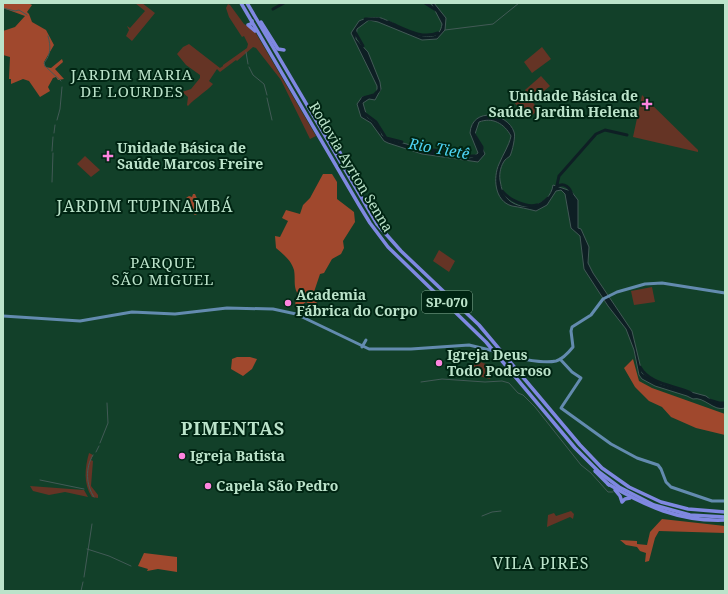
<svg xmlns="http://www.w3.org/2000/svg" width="728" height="594" viewBox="0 0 728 594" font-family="'Noto Serif',serif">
<rect width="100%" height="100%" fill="#124029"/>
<g fill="#653425">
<polygon points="135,3 142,3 155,13 132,41 126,36 129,30 127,26 130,28 145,11"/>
<path d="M228 4 230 5 244 24 254 30 316 136 310 139 281 80 256 48 253 47 237 61 236 60 220 72 217 69 209 81 213 84C206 92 195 98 188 106L187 105 188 97 182 92 191 89 200 78V75L186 65 177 54 183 47 189 44 220 68 223 66V65L247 48 248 44 244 36 242 37 229 17 226 8Z"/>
<polygon points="542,47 551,59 532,73 524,62"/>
<polygon points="541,76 550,86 533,100 525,90"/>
<polygon points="524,92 539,110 528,118 513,101"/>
<polygon points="642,95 698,150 698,152 633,137"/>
<polygon points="85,156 100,170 91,177 77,164"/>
<polygon points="439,250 455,261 449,272 433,261"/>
<polygon points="652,287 655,302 634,305 631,291"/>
<polygon points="475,360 494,367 490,379 471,374"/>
<path d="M89 453 93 455 91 460 93 461 91 486 98 495V498L92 497C83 484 85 467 89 453Z"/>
<polygon points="30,486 84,490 88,497 65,492 49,495 33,491"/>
<polygon points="571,511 574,514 573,519 570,517 547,527 548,515 554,513 556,516"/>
</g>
<g fill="#a0482d">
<polygon points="3,3 28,3 32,5 27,12 29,14 32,22 46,30 54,45 44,62 45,67 51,68 62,59 63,62 55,69 64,79 58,80 56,77 53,78 48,87 50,91 40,97 29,81 23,79 11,84 11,79 9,79 10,57 3,55 3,31 15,27 25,16 3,8"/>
<path d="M323 174H332L337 182V199L354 212 355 222 343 241 344 248 341 254 332 259 324 273 320 274 314 292 317 299 316 308 306 302 299 307 295 306 296 298 301 297C292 289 296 281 294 270 291 260 284 255 276 248L275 236 280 237 288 221 282 218 286 210 300 214 303 205 310 198Z"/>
<polygon points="193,194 195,194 199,203 194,209 197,214 195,215 186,208 184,202 187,201 186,198 189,196 192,197"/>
<polygon points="237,357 250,357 257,359 252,369 243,376 231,369 232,359"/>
<polygon points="633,359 639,381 652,388 725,414 725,435 696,428 671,417 662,407 649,401 635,387 624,368"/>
<polygon points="662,519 725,526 725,533 659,531 655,538 649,561 645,562 646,553 640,551 637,547 626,545 620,540 637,541 637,544 647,545 650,532"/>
<polygon points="144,553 177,557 177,572 158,569 147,571 148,569 138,566"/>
</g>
<path fill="#0e1f24" stroke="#425a56" d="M431 3H434L446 18 445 30 437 39 422 40 378 22 369 20 357 29 356 39 368 52 380 82 381 89 375 100 369 99 363 103 367 117 379 125 382 135 388 139 429 150 458 154 469 158 473 157 478 153 470 133C472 106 508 113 514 132 516 136 512 152 510 156 509 157 507 158 505 160 501 165 499 173 500 180 501 185 502 193 506 197 520 214 550 207 553 185L571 191 578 200V228L581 229 589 247 588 263 593 273 632 331 642 373 661 384 706 396C712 401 717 404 725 403V408C714 412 704 396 693 399L687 396 655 386 642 379 639 375 634 350 626 329 608 306 584 269 580 236 571 228 565 194 561 190 556 191 547 205 536 211C528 209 519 207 512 206 494 201 493 177 499 164 503 154 509 146 511 136 504 123 492 117 479 122L475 134 485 154 478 162 422 154 388 143 384 141 371 123 361 117 357 104 362 97 372 96 377 93V86L351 33 359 21C365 18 374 17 381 18 393 21 438 54 442 24Z"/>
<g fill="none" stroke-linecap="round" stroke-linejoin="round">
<g stroke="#425a56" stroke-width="1">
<polyline points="3,8 15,11 19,10 27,15"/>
<polyline points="445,30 493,24 519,3"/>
<path d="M48 36C51 47 51 54 44 63L45 66 61 81"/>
<polyline points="246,52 248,64"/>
<polyline points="249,67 253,75 264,84 267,95"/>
<polyline points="267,98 272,120"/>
<polyline points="57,120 60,109 62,87"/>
<polyline points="54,133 55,125"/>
<polyline points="52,151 53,137"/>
<polyline points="52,182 53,153"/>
<polyline points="421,382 442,379 485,382 502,381 509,383 518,393 523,395 535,407 581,465 591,473 608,492 613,492"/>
<polyline points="100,443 108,423 107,403"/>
<polyline points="96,452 99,446"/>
<path d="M93 455C85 468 86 485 94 497"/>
<polyline points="40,480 84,489"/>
<polyline points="482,516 492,512 501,511"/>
<polyline points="87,549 109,556 131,566"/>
<polyline points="84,577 92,524"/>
<polyline points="81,591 83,582"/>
</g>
<g stroke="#0e1f24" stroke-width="3">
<polyline points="425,3 436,10"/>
<polyline points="273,9 284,3"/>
<polyline points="365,19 379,19"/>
<path d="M388 22C403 28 421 40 438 33"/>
<polyline points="355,32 363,46"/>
<polyline points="363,98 374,95 379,90"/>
<polyline points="364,113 376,122 386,138 402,142"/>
<polyline points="474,134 482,147 482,152"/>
<polyline points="424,149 449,152 467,156 478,156"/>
<polyline points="557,185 559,176 596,134 605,130 627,135"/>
<path d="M556 187C564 181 571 188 572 196"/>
<path d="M502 191C509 200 526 208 537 205 541 205 545 201 548 198"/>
<path d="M640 367C650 385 675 385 691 393"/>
<polyline points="709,400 719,403 725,403"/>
</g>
<g stroke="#638baf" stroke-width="3">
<polyline points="3,316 80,321 132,312 175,314 227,308 273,309 296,314 369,349 411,349 469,345 527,359"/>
<polyline points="362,347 366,340"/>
<path d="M496 353C511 357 542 364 556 361 563 359 569 352 573 347L571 331 572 327 591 315 603 299 617 292 645 284 662 283 725 293"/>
<polyline points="560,359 572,372 581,378 561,408 611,444 637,458 658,465 661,469 666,482 671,487 712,501 725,501"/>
</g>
<g stroke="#7f88e1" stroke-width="3.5">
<polyline points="241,3 359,205 370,223 388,247 486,342 575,448 599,472 619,487 654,505 690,515 725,517"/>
<polyline points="247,3 377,224 401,251 479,325 580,445 602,468 629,487 661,502 688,509 725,512"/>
<polyline points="252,21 251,24 248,25 255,31"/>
<polyline points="261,22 278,49 284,50"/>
<polyline points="334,140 354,182"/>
<polyline points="595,471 609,485"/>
<path d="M608 484C645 506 680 522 725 520"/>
<polyline points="615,490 620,496 622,502 625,499 630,498"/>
</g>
</g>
<g fill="#fe85df" stroke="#002513" stroke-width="1.5">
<path d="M645 98h4v4h4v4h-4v4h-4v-4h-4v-4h4z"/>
<path d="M106 150h4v4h4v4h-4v4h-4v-4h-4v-4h4z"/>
<circle cx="288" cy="303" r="4"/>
<circle cx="439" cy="363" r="4"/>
<circle cx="182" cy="456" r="4"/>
<circle cx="208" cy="486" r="4"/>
</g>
<g text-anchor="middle" stroke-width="4" stroke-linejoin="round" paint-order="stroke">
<rect fill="#002513" stroke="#83aa93" stroke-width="1" x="422" y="291" width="50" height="22" rx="3"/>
<g font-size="13" font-weight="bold" fill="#bbe3ca">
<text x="447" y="307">SP-070</text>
</g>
<g font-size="14" font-weight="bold" fill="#bbe3ca" stroke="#002513" text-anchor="start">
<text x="638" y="101" text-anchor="end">Unidade Básica de<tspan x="638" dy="16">Saúde Jardim Helena</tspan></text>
<text x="117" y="153">Unidade Básica de<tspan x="117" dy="16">Saúde Marcos Freire</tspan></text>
<text x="296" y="300">Academia<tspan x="296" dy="16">Fábrica do Corpo</tspan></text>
<text x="447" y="360">Igreja Deus<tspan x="447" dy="16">Todo Poderoso</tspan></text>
<text x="190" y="461">Igreja Batista</text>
<text x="216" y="491">Capela São Pedro</text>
</g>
<g font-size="14" fill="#bbe3ca" stroke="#002513">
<text transform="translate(351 167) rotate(59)" y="5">Rodovia Ayrton Senna</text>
</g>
<g font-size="15" letter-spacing="1" fill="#bbe3ca" stroke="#002513">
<text x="132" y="80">JARDIM MARIA<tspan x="132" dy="17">DE LOURDES</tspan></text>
<text x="163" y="268">PARQUE<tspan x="163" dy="17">SÃO MIGUEL</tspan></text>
</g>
<g font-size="15" font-style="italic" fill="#4dd3f4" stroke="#002513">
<text transform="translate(439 149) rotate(10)" y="5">Rio Tietê</text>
</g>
<g font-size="16" letter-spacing="1" fill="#bbe3ca" stroke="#002513">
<text x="145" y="212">JARDIM TUPINAMBÁ</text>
<text x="541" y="569">VILA PIRES</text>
</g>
<g font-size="18" font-weight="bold" letter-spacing="1" fill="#bbe3ca" stroke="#002513">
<text x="233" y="435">PIMENTAS</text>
</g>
</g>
<rect width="728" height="594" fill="none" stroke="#bbe3ca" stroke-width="8"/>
</svg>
